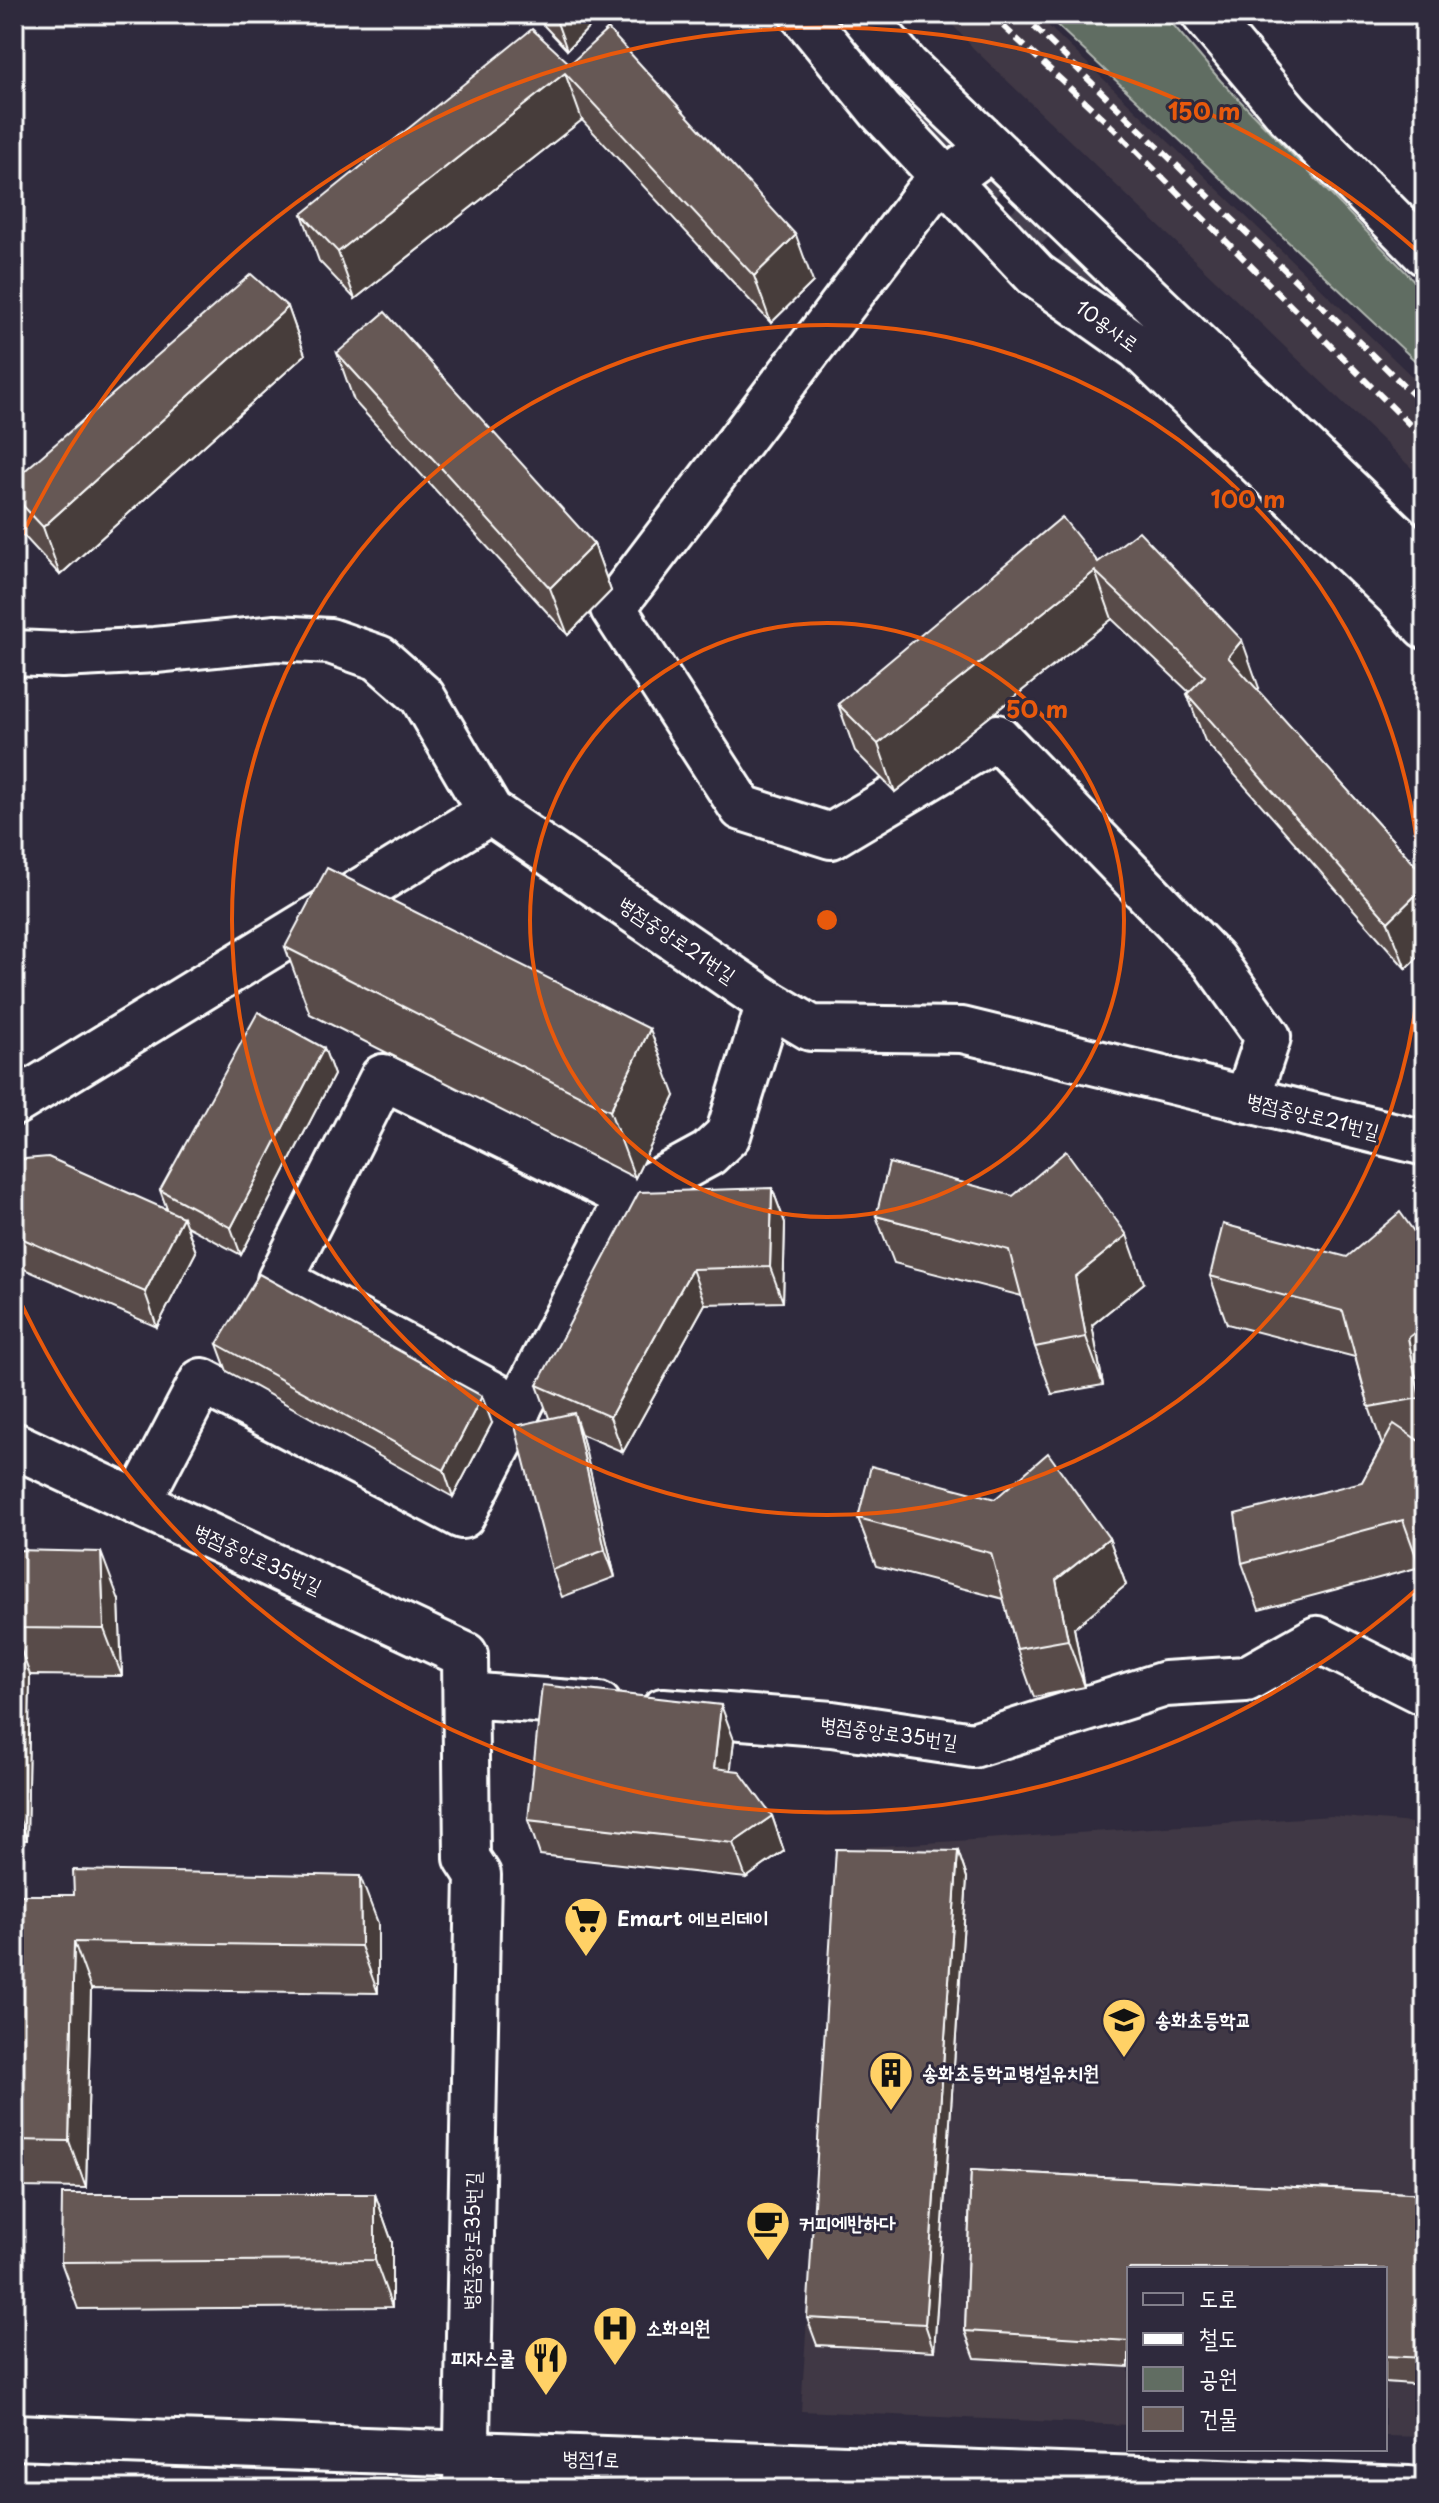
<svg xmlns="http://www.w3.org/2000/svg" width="1439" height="2503" viewBox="0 0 1439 2503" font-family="'Playpen Sans','Poor Story',sans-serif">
<rect width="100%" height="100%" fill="#2f2a3d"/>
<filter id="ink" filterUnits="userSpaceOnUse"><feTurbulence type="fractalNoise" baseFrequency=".0125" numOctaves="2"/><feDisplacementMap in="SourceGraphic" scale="16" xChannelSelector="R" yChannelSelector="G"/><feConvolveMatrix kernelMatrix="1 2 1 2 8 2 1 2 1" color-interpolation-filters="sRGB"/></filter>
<g filter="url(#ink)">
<g fill="#403844">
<polygon points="943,14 1036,14 1425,389 1425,481 973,48"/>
<polygon points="1331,1816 1425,1824 1425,2437 1385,2436 1385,2269 1129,2269 1129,2425 801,2411 837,1849"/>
</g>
<polygon fill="#616d62" stroke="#b0b6b0" stroke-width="2" points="1045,14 1164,14 1221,81 1425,292 1425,370"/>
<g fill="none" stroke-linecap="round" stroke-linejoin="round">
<polyline stroke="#443f50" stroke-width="44" stroke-dasharray="44 22" stroke-linecap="butt" points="837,14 914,108 1168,352"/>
<g stroke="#fff" stroke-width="50">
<g id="minor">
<polyline points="802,14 880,110 1036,275 1138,347 1403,601 1425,626"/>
<polyline points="862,14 906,66 1425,564"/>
<polyline points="1204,14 1288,114 1425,253"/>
<polyline points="991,148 926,195 613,608 742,808 831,836 997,737 1213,960 1268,1037 1247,1100"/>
<polyline points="14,653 62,655 155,650 276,638 330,641 379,658 422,696 490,812 769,1003 811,1028 962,1030 1425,1143"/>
<polyline points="14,1103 490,812"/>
<polyline points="519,1408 280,1280 383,1077 629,1197"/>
<polyline points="14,1445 465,1655 467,1858 478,1875 466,2489"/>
<polyline points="138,1503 202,1381 462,1516 629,1197 708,1154 728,1135 769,1003"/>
<polyline points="466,1695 599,1705"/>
<polyline points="663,1711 832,1724 973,1745 1165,1684 1246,1679 1317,1639 1425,1693"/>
<polyline points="14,2437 1409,2489"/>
</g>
</g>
<use href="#minor" stroke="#2f2a3d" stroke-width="44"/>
<g stroke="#fff" stroke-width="6" stroke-dasharray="12 6" stroke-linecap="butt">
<polyline points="990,14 1110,125 1425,440"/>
<polyline points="1021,14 1425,406"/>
</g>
</g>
<g fill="#584c48" stroke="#fff" stroke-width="2">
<polygon points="533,14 602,14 567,50"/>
<polygon points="570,64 813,282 771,323 582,120 355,299 319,261 302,214"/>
<polygon points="288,307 305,355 60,575 23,535 14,509 14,480"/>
<polygon points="337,353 594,544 611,591 568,635 354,401"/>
<polygon points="1098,562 1259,688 1257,690 1425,876 1425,950 1406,969 1205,741 1187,694 1189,692 1112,619 895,792 855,751 838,704"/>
<polygon points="285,947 675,1096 635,1178 310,1014"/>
<polygon points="324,1048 334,1075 241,1255 187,1226 196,1252 157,1327 22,1268 14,1270 14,1160 167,1209 160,1190"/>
<polygon points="772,1188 785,1223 783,1302 705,1304 623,1452 581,1434 615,1577 562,1597 552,1570 549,1418 537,1385"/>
<polygon points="876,1216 1144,1283 1092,1325 1103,1385 1052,1394 1035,1347 1022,1296 894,1263"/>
<polygon points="1425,1247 1425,1581 1420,1567 1259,1610 1242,1563 1362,1482 1382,1445 1369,1407 1355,1357 1227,1324 1210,1276"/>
<polygon points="217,1344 492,1423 453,1497 227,1371"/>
<polygon points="858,1518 1109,1538 1126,1585 1074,1628 1085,1687 1034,1697 1017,1649 1004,1599 876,1566"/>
<polygon points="14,1550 119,1600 122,1676 30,1675 27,1840 14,1840"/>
<polygon points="734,1740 730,1770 772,1816 784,1851 746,1878 540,1855 528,1820"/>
<polygon points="958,1851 967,1878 934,2351 817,2345 807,2318"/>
<polygon points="74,1895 378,1923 378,1993 91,1989 86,2188 16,2187 14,2181 14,2140 21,1930"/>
<polygon points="971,2170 1425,2194 1425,2385 1385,2382 1385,2269 1129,2269 1129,2367 975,2358 965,2331"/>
<polygon points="375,2194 392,2242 392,2307 78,2309 61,2262"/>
</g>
<g fill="#473e3b" stroke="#fff" stroke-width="2">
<polygon points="554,14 602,14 567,50"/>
<polygon points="565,73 582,120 355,299 338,252"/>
<polygon points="796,235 813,282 771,323 754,276"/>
<polygon points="288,307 305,355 60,575 43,527"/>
<polygon points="594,544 611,591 568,635 550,588"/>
<polygon points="1095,571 1112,619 895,792 878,744"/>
<polygon points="1242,640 1259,688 1245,705 1228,657"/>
<polygon points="1425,886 1425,950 1406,969 1388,922"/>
<polygon points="650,1029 675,1096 635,1178 610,1111"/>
<polygon points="324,1048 334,1075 241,1255 231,1228"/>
<polygon points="772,1188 785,1223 783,1302 770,1267"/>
<polygon points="183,1217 196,1252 157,1327 145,1292"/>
<polygon points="1127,1235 1144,1283 1092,1325 1103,1385 1086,1337 1075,1277"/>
<polygon points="692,1269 705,1304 623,1452 610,1417"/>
<polygon points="1425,1324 1425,1412 1420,1398 1408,1338"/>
<polygon points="482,1396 492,1423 453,1497 444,1470"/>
<polygon points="574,1413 583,1440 615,1577 605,1550"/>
<polygon points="1109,1538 1126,1585 1074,1628 1085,1687 1068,1640 1056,1580"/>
<polygon points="101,1552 119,1600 122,1676 104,1629"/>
<polygon points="14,1631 30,1675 27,1840 14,1803"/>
<polygon points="721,1705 734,1740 727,1803 714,1768"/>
<polygon points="772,1816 784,1851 746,1878 733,1843"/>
<polygon points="958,1851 967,1878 934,2351 925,2324"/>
<polygon points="360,1876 378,1923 378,1993 361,1946"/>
<polygon points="74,1942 91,1989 86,2188 69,2141"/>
<polygon points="375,2194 392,2242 392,2307 375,2260"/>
</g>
<g fill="#665854" stroke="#fff" stroke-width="2">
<polygon points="532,29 570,64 608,29 796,235 754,276 565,73 338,252 302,214"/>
<polygon points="251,274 288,307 43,527 14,496 14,480"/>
<polygon points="385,312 594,544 550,588 337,353"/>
<polygon points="1062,517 1098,562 1139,531 1242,640 1228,657 1425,876 1425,886 1388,922 1187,694 1205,676 1095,571 878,744 838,704"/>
<polygon points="327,868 650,1029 610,1111 285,947"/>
<polygon points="258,1012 324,1048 231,1228 160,1190"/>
<polygon points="1066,1151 1127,1235 1075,1277 1086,1337 1035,1347 1009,1250 876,1216 889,1163 1013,1196"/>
<polygon points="48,1157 183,1217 145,1292 14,1235 14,1160"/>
<polygon points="772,1188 770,1267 692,1269 610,1417 537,1385 639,1192"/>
<polygon points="1400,1212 1425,1247 1425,1324 1408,1338 1420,1398 1369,1407 1343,1311 1210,1276 1223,1224 1347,1257"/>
<polygon points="259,1274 482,1396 444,1470 217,1344"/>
<polygon points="574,1413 605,1550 552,1570 515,1426"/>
<polygon points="1394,1424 1425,1445 1425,1581 1403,1520 1242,1563 1235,1514 1362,1482"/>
<polygon points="1048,1453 1109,1538 1056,1580 1068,1640 1017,1649 991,1553 858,1518 871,1466 995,1499"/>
<polygon points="14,1550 101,1552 104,1629 14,1628"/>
<polygon points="542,1685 721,1705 714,1768 739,1771 772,1816 733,1843 528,1820"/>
<polygon points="836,1849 958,1851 925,2324 807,2318"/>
<polygon points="73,1870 360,1876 361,1946 74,1942 69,2141 14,2140 14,1929 21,1930 21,1895 74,1895"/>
<polygon points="971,2170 1425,2194 1425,2358 1385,2356 1385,2269 1129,2269 1129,2341 965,2331"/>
<polygon points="62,2194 375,2194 375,2260 61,2262"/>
</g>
</g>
<g fill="none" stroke="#e8590c" stroke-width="4">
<circle cx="827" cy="920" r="297"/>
<circle cx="827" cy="920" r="595"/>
<path d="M1424 1583A892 892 0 0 1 15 1290M15 550A892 892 0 0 1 1424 257"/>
</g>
<defs>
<g id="supermarket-pin" transform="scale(2.3)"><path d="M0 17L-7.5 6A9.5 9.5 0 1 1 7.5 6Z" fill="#ffd166" stroke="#2f2a3d"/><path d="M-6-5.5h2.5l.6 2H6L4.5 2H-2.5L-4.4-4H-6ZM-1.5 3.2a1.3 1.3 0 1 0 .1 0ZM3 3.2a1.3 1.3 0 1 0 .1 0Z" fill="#111"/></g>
<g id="school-pin" transform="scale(2.3)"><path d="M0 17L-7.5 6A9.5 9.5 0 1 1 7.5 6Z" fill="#ffd166" stroke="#2f2a3d"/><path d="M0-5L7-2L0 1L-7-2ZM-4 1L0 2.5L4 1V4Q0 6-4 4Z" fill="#111"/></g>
<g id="building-pin" transform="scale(2.3)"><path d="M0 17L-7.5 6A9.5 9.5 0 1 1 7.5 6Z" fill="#ffd166" stroke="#2f2a3d"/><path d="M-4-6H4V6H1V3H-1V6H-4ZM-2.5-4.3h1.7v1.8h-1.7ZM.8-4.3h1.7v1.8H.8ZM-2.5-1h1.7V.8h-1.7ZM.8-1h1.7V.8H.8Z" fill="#111"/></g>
<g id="cafe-pin" transform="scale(2.3)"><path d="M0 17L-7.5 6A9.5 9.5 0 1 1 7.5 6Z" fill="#ffd166" stroke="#2f2a3d"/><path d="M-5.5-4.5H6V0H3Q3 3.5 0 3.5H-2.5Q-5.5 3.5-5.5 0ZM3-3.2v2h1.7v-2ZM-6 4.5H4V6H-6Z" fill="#111"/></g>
<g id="hospital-pin" transform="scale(2.3)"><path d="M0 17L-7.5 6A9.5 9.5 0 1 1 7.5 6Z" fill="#ffd166" stroke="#2f2a3d"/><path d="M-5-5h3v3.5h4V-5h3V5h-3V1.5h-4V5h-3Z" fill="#111"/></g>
<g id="restaurant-pin" transform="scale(2.3)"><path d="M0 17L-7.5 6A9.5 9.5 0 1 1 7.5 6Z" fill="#ffd166" stroke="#2f2a3d"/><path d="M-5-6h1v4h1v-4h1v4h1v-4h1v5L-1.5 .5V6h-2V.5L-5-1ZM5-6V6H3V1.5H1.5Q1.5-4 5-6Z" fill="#111"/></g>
</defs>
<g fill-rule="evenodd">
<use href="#supermarket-pin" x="586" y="1919"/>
<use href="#school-pin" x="1124" y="2020"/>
<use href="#building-pin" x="891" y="2073"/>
<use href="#cafe-pin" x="768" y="2223"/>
<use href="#hospital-pin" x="615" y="2328"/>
<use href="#restaurant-pin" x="546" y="2358"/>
</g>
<g text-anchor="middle" stroke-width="6" stroke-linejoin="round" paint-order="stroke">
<g font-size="20" fill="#fff" stroke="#2f2a3d">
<text transform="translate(1107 326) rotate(36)" y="7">10용사로</text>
<text transform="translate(677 940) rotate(34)" y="7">병점중앙로21번길</text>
<text transform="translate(1313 1116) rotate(14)" y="7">병점중앙로21번길</text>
<text transform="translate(258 1559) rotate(25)" y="7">병점중앙로35번길</text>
<text transform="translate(889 1733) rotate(8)" y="7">병점중앙로35번길</text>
<text transform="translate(472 2241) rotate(-89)" y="7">병점중앙로35번길</text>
<text transform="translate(591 2459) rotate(2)" y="7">병점1로</text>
</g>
<g font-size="20" font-weight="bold" fill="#fff" stroke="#2f2a3d" text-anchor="start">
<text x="617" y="1926">Emart 에브리데이</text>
<text x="1155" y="2027">송화초등학교</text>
<text x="922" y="2080">송화초등학교병설유치원</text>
<text x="799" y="2230">커피에반하다</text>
<text x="646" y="2335">소화의원</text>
<text x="515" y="2365" text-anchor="end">피자스쿨</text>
</g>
</g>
<circle cx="827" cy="920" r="12" fill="#e8590c" stroke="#2f2a3d" stroke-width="4"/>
<g font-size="24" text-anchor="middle" font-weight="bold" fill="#e8590c" stroke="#2f2a3d" stroke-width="6" stroke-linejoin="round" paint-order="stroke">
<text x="1204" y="120">150 m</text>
<text x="1248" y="508">100 m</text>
<text x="1037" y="718">50 m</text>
</g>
<rect width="1439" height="2503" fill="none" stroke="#2f2a3d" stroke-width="48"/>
<rect x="24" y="24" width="1391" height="2455" fill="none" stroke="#fff" stroke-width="3" filter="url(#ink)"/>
<rect x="1127" y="2267" width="260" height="184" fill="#2f2a3d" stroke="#827f8b" stroke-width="2"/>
<rect x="1143" y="2293" width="40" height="12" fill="#2f2a3d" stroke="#827f8b" stroke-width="2"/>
<text x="1199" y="2307" font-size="24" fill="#ffffff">도로</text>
<rect x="1143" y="2333" width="40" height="12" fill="#ffffff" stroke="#827f8b" stroke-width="2"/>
<text x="1199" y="2347" font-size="24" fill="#ffffff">철도</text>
<rect x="1143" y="2367" width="40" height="24" fill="#616d62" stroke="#827f8b" stroke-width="2"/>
<text x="1199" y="2387" font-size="24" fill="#ffffff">공원</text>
<rect x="1143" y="2407" width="40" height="24" fill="#665854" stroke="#827f8b" stroke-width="2"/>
<text x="1199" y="2427" font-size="24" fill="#ffffff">건물</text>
</svg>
